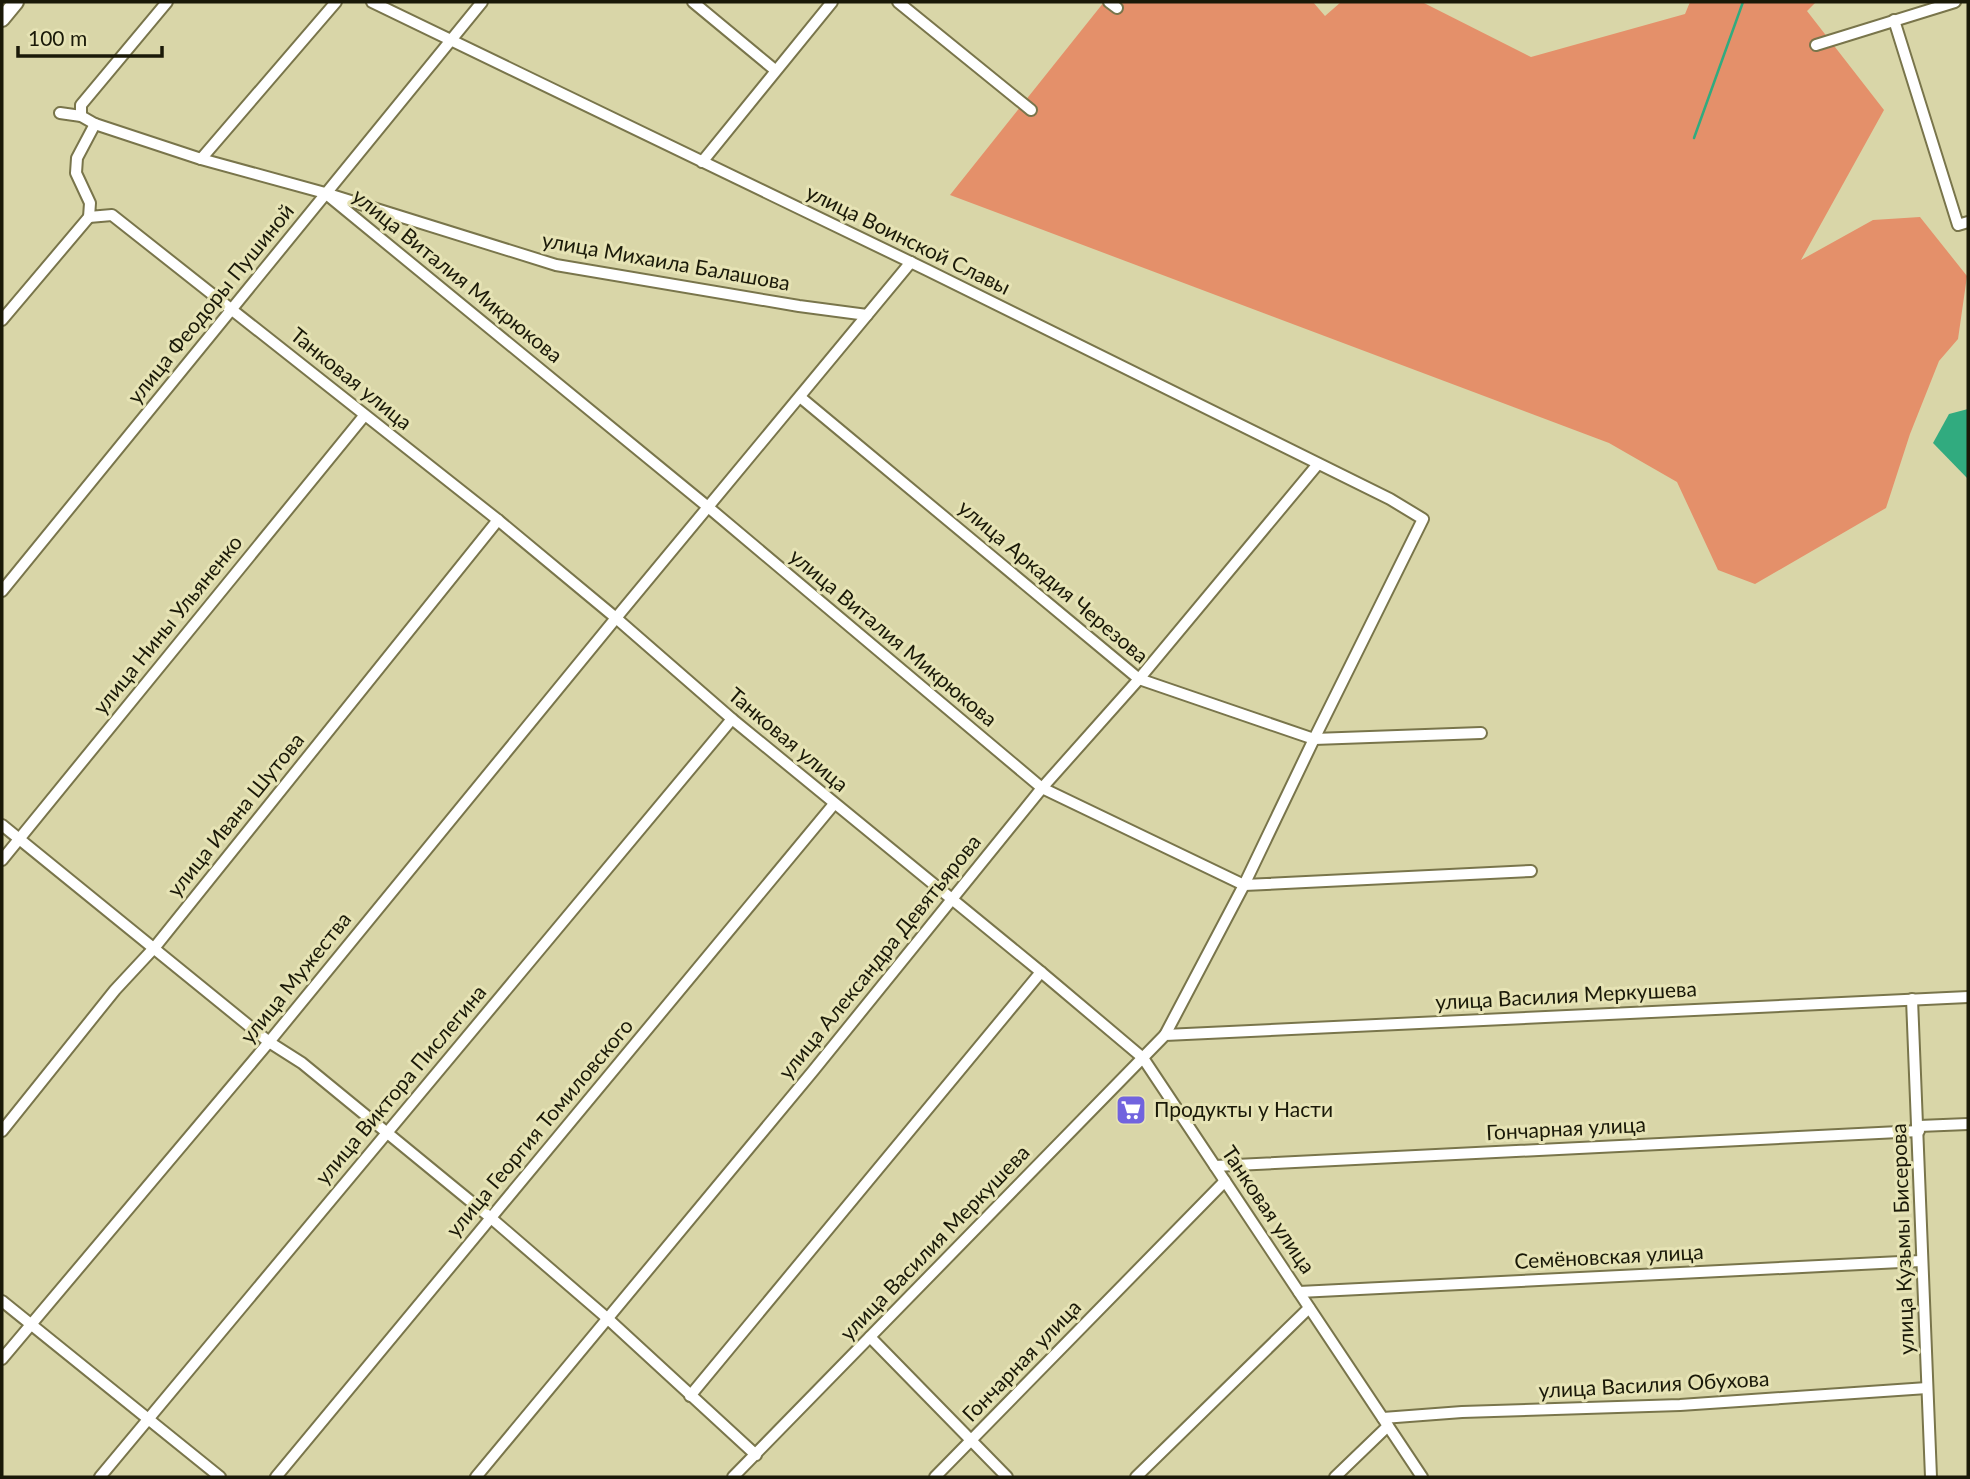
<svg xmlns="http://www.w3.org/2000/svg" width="1970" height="1479" viewBox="0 0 1970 1479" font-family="Lato,sans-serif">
<rect width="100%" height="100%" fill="#d9d6a8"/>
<polygon fill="#e4906a" points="1104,2 1313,2 1325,16 1341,2 1422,2 1531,57 1685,14 1690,2 1816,2 1807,11 1884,110 1801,260 1873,220 1920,217 1967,276 1958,339 1939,361 1910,434 1886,508 1755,584 1718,570 1677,482 1609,443 950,195"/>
<polygon fill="#31ab7f" points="1968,409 1968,479 1933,443 1949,414"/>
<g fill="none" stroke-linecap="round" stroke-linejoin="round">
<polyline stroke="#31ab7f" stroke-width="2.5" points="1694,138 1743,2"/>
<g stroke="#79754b" stroke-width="14">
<g id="minor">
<polyline points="372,2 927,270 1390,499 1423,519 1314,739 1244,885 1165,1035"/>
<polyline points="693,2 775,70"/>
<polyline points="898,2 1031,110"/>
<polyline points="1109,2 1117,8"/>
<polyline points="1894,20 1958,225 1968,222"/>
<polyline points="1816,45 1955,2"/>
<polyline points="60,113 81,116 95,124 201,159 325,193 556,265 799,306 867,315"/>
<polyline points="81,116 81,105 167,2"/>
<polyline points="95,124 77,158 76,173 90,203 89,217 112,215 498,520 616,618 732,719 1041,972 1143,1058 1422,1477"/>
<polyline points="201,159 336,2"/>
<polyline points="702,162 832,2"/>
<polyline points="325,193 708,507 1042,788 1244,885 1531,871"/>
<polyline points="2,320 89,217"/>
<polyline points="800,397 1139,679 1314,739 1481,733"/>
<polyline points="2,591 482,2"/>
<polyline points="2,825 269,1042 302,1063 491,1218 607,1318 756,1455"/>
<polyline points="2,860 364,416"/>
<polyline points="1912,999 1931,1477"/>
<polyline points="1919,1126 1968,1124"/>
<polyline points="2,1131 115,990 155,947 498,520"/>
<polyline points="1215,1166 1919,1131"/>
<polyline points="1299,1292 1921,1261"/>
<polyline points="2,1301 220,1477"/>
<polyline points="870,1337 1007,1477"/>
<polyline points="2,1359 269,1042 616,618 911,262"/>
<polyline points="690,1396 1041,972"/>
<polyline points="1383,1418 1462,1412 1680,1405 1927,1388"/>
<polyline points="100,1477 732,719"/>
<polyline points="276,1477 834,804"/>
<polyline points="476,1477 813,1071 1042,788 1139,679 1318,464"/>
<polyline points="733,1477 1165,1035 1968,997"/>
<polyline points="935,1477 1225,1181"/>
<polyline points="1136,1477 1309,1308"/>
<polyline points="1335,1477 1388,1426"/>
</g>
</g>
<g stroke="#79754b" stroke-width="18">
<polyline id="tertiary" points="2,19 16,2"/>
</g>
<use href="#minor" stroke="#fff" stroke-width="10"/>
<use href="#tertiary" stroke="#fff" stroke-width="14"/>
</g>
<defs>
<g id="supermarket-square" transform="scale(1.575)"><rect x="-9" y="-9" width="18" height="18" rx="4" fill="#7163de" stroke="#e6e3b5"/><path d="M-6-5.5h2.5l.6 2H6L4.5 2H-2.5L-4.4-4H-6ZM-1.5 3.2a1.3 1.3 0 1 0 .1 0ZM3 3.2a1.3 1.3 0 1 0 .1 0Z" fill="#fff"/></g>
</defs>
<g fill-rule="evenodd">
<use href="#supermarket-square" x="1131" y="1110"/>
</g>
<g text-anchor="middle" stroke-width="6" stroke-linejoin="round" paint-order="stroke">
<g font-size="21" fill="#1a1908" stroke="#e6e3b5">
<text transform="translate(908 240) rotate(26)" y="7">улица Воинской Славы</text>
<text transform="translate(666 262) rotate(10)" y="7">улица Михаила Балашова</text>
<text transform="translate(457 276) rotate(39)" y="7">улица Виталия Микрюкова</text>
<text transform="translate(211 304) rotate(-51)" y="7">улица Феодоры Пушиной</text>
<text transform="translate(351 379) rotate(39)" y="7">Танковая улица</text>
<text transform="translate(1053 582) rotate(40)" y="7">улица Аркадия Черезова</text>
<text transform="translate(168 625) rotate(-51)" y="7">улица Нины Ульяненко</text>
<text transform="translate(893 638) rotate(40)" y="7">улица Виталия Микрюкова</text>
<text transform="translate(788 740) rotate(40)" y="7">Танковая улица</text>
<text transform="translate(236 815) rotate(-51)" y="7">улица Ивана Шутова</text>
<text transform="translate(880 957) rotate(-51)" y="7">улица Александра Девятьярова</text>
<text transform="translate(296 978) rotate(-51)" y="7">улица Мужества</text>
<text transform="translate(1566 996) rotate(-3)" y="7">улица Василия Меркушева</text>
<text transform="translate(401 1085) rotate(-50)" y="7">улица Виктора Пислегина</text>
<text transform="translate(540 1128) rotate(-50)" y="7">улица Георгия Томиловского</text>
<text transform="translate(1566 1129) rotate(-3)" y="7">Гончарная улица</text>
<text transform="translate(1268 1210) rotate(56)" y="7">Танковая улица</text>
<text transform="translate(1903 1239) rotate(-92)" y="7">улица Кузьмы Бисерова</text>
<text transform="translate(935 1243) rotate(-46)" y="7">улица Василия Меркушева</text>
<text transform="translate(1609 1257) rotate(-3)" y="7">Семёновская улица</text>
<text transform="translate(1022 1361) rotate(-46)" y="7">Гончарная улица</text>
<text transform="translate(1654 1385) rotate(-3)" y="7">улица Василия Обухова</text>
</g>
<g font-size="21" fill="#1a1908" stroke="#e6e3b5" text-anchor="start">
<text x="1154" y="1117">Продукты у Насти</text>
</g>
</g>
<rect width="1970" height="1479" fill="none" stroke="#1a1908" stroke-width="7"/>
<path d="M18 46v10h144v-10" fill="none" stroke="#1a1908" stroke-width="3.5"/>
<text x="28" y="46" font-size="21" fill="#1a1908" stroke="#e6e3b5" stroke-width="5" paint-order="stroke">100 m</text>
</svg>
